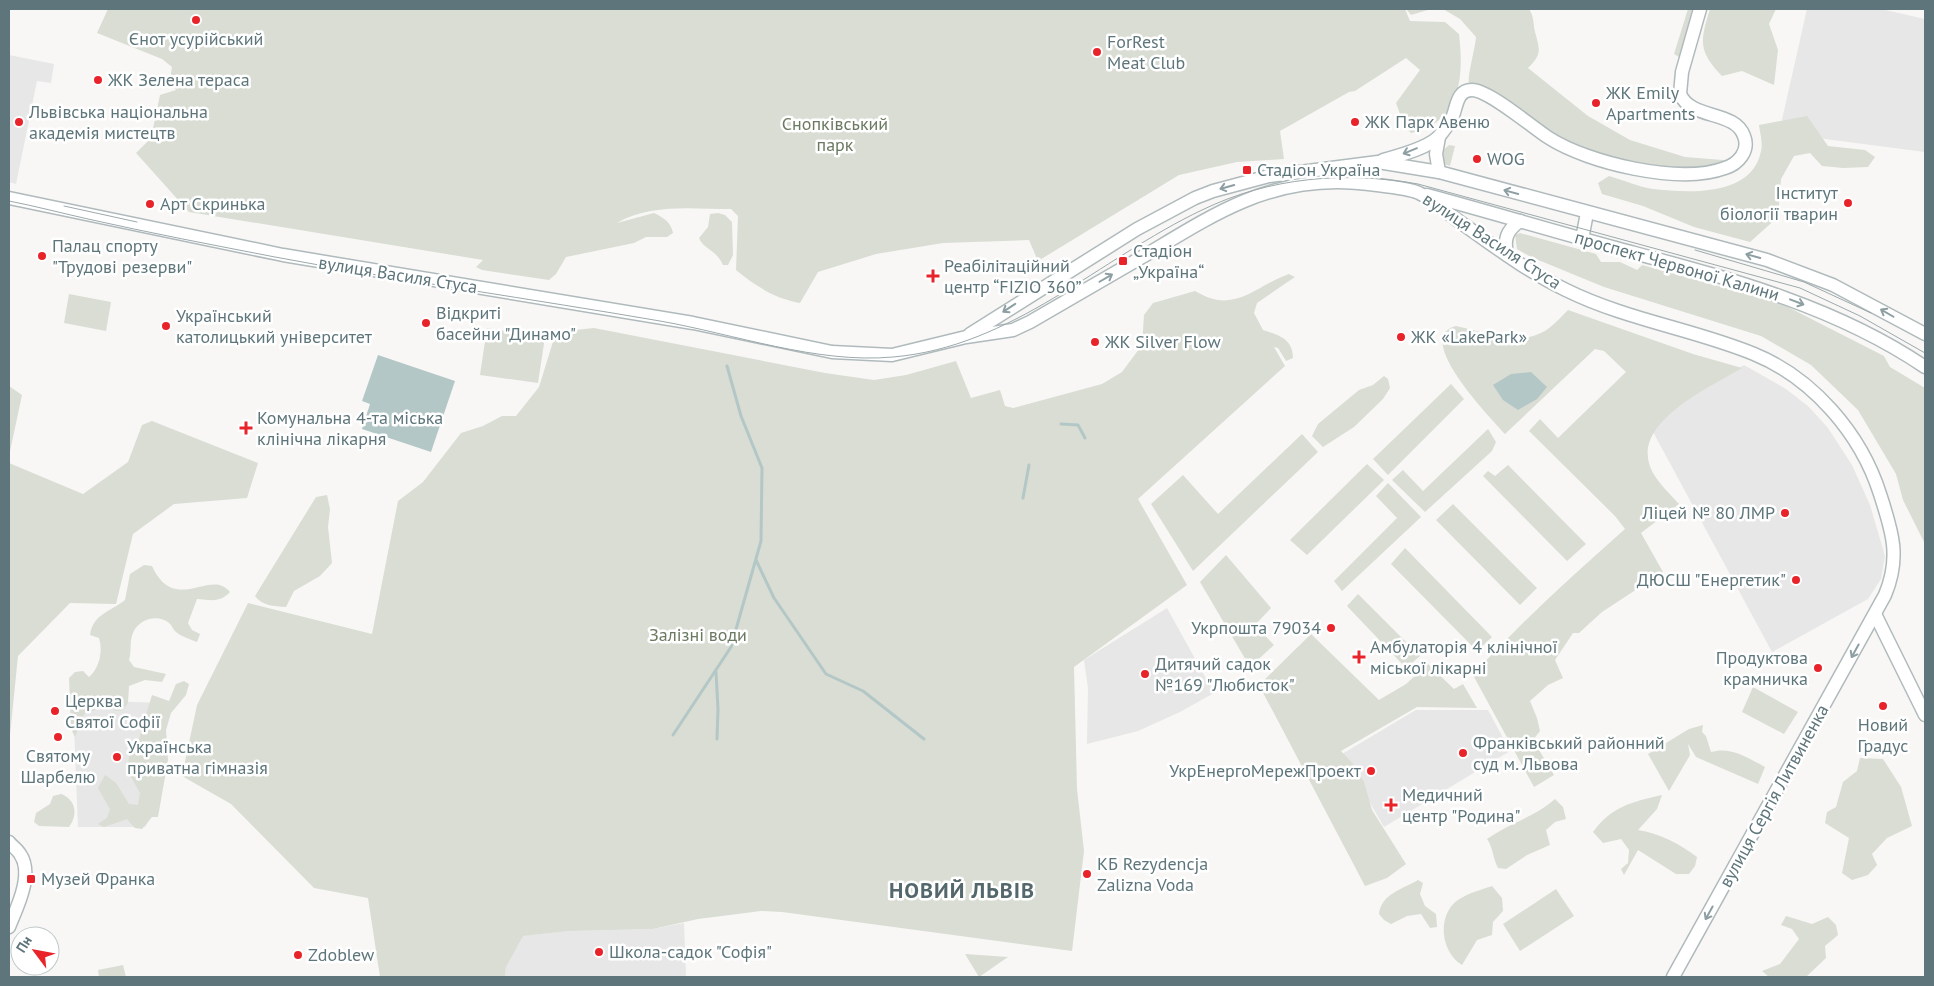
<svg xmlns="http://www.w3.org/2000/svg" width="1934" height="986" viewBox="0 0 1934 986" font-family="'PT Sans',sans-serif">
<rect width="100%" height="100%" fill="#f8f7f5"/>
<g fill="#e6e7e6">
<polygon points="1807,9 1881,9 1925,19 1925,152 1779,133"/>
<polygon points="9,55 54,64 51,83 37,81 16,184 9,182"/>
<polygon points="1744,365 1786,389 1809,407 1828,428 1852,465 1870,505 1885,556 1881,579 1868,599 1772,652 1652,430 1672,408"/>
<polygon points="1167,608 1214,693 1180,712 1138,731 1087,744 1088,688 1084,660"/>
<polygon points="73,700 164,703 155,811 145,827 78,827"/>
<polygon points="1416,710 1488,710 1510,751 1384,827 1342,754"/>
<polygon points="684,923 686,977 505,977 506,967 521,936 569,931 653,929"/>
</g>
<g fill="#d9ddd4">
<path d="M108 9H1405L1410 21 1445 22 1459 34C1464 77 1461 122 1411 133L1404 125 1396 103 1420 70 1406 58 1355 91 1349 92 1280 131 1284 159 1237 162 1179 175 1038 261 1029 240 943 243 876 254 818 272 800 303C774 298 757 287 736 270L738 216 731 209C694 209 650 203 617 223L654 213C664 218 671 222 673 233L667 237H646L634 243 566 257 556 274 549 280 482 270 476 267 483 260 189 212 136 153 151 138 160 95 176 90 170 79 172 67 162 59 97 33Z"/>
<polygon points="1406,9 1431,9 1411,15"/>
<path d="M1443 9H1529C1534 16 1533 23 1535 32 1540 50 1542 54 1528 68L1588 116 1630 140 1685 157 1735 161 1682 172 1590 155 1469 84C1467 77 1475 49 1476 37L1460 19Z"/>
<polygon points="1688,9 1693,9 1679,57 1674,54"/>
<path d="M1710 9H1776L1769 24 1778 50 1774 85 1742 71 1722 76C1698 51 1700 41 1710 9Z"/>
<path d="M1807 116 1828 146 1865 150 1875 157 1868 167 1843 168 1822 166 1810 153 1794 156 1781 179 1778 217 1750 242 1694 227 1643 206 1602 194 1598 183 1609 176C1623 180 1639 187 1653 189 1689 193 1752 197 1761 151 1763 143 1760 133 1759 125Z"/>
<polygon points="1449,145 1455,146 1450,166 1444,164 1440,153"/>
<path d="M718 213 725 215 732 222 733 255 728 265H723C716 249 703 249 699 238L708 227 710 214Z"/>
<polygon points="1520,233 1596,254 1601,262 1620,262 1637,270 1642,265 1780,303 1884,356 1890,367 1925,388 1925,544 1903,500 1896,474 1858,410 1811,365 1761,336 1604,287 1531,257 1517,249 1515,235"/>
<path d="M1289 274 1295 277 1257 303 1254 313 1263 330C1279 335 1293 339 1293 358L1286 361 1278 348 1274 347 1285 366 1138 499 1187 585 1074 667 1077 789 1084 851 1072 951 782 912 761 911 698 919 653 929 569 931 523 936 506 967 505 977H380L368 898 314 888 231 804 182 776 197 705 248 603 372 634 398 501 423 482 461 433 483 426 502 416H516L539 387 556 332 594 328 825 373 874 380 906 375 956 361 971 398 1000 390 1005 406 1013 408 1102 384 1122 372 1142 345 1144 315 1153 303 1195 291C1235 315 1253 287 1289 274Z"/>
<polygon points="69,294 111,302 106,331 64,323"/>
<path d="M1568 310 1693 354 1742 368C1711 387 1628 423 1652 471 1658 483 1670 494 1679 504L1641 533 1663 572 1602 612 1579 633H1573L1555 660 1563 678 1548 685 1530 701 1537 718 1540 731 1533 740 1554 775 1534 787 1473 675C1520 623 1572 576 1625 529L1615 516 1529 431 1540 419 1558 438 1626 372 1604 351 1595 349 1505 434C1492 419 1411 337 1456 326 1485 332 1517 347 1545 331 1553 326 1561 317 1568 310Z"/>
<polygon points="487,328 545,337 538,383 480,375"/>
<polygon points="1384,376 1388,379 1390,388 1383,399 1354,427 1323,447 1312,436 1318,424 1359,390 1373,385"/>
<polygon points="1451,384 1464,399 1388,475 1373,459"/>
<polygon points="9,386 22,395 9,456"/>
<polygon points="152,421 258,463 247,498 174,504 133,534 116,604 70,603 18,656 9,745 9,463 83,494 128,462 142,425"/>
<polygon points="1488,429 1496,442 1492,451 1425,512 1392,480 1403,470 1423,491"/>
<polygon points="1302,434 1318,452 1193,571 1151,504 1183,475 1218,514"/>
<polygon points="1367,464 1384,480 1307,555 1290,540"/>
<polygon points="1508,465 1586,544 1567,561 1483,476 1488,471 1495,476"/>
<polygon points="1388,483 1421,517 1342,591 1334,581 1397,518 1376,496"/>
<path d="M327 495 330 509 328 527 332 563 320 576 294 591 286 607C274 606 262 606 255 596L316 497Z"/>
<polygon points="1453,504 1537,588 1520,605 1436,520"/>
<polygon points="1405,548 1492,637 1477,651 1391,564"/>
<polygon points="1226,555 1271,608 1255,625 1274,645 1250,667 1200,582"/>
<path d="M144 565 152 566C175 616 211 567 230 592 220 603 210 600 197 599L188 623 192 630 200 634 197 642C190 639 182 637 176 632 173 630 172 625 169 623 157 613 138 620 133 633 129 642 132 651 129 660L134 667 166 674 162 682 145 680 129 686 128 703 123 710 115 711 104 698 97 701 95 710 84 714 75 737 71 729 69 678 75 672 83 671 89 677C100 668 103 650 99 638L90 635C93 614 110 612 125 600L130 574Z"/>
<polygon points="1358,594 1420,656 1406,668 1347,606"/>
<polygon points="1311,634 1379,700 1406,684 1428,664 1454,689 1463,684 1477,708 1417,707 1341,751 1354,765 1364,782 1372,810 1406,864 1387,878 1365,886 1259,685"/>
<path d="M184 681 189 684 186 695 171 713 166 730 168 760 158 817H152L142 829 135 828 127 819 104 827 98 824 107 818 110 809 98 788 105 775 116 783 129 804 138 805 140 793C130 774 125 771 131 748L137 746 152 695 169 701 176 684Z"/>
<polygon points="1753,687 1798,712 1784,734 1742,712"/>
<path d="M1703 725 1702 732 1706 736 1711 752C1730 746 1749 758 1765 767L1758 784 1696 757 1688 744 1690 755 1669 791 1648 754 1689 729Z"/>
<polygon points="1860,758 1883,759 1901,787 1912,826 1887,838 1872,854 1877,865 1868,875 1852,880 1842,873 1849,838 1825,823 1827,812 1836,807 1843,782 1857,771"/>
<path d="M61 794C75 799 79 814 69 827L39 826 34 822 36 813 50 804 53 796Z"/>
<path d="M1662 795 1657 809 1638 830C1659 833 1680 844 1697 857L1695 866 1689 874H1676L1638 850 1624 875 1621 869 1628 863 1629 850 1621 839 1603 843 1593 832C1612 806 1632 802 1662 795Z"/>
<path d="M1555 799 1563 807 1566 819 1555 822 1546 830 1550 845 1527 855 1506 869 1498 868C1493 859 1493 847 1487 839 1509 823 1535 817 1555 799Z"/>
<path d="M1418 880 1423 883 1420 894 1425 906 1436 914 1437 927 1430 928 1421 914 1407 916 1391 924 1384 920 1379 914C1381 894 1403 889 1418 880Z"/>
<path d="M1492 886 1502 898 1503 911 1493 922 1492 935 1477 940 1462 965C1444 954 1438 926 1450 908 1459 895 1478 891 1492 886Z"/>
<polygon points="1556,889 1574,916 1520,951 1503,924"/>
<polygon points="1786,916 1812,924 1828,917 1836,925 1838,935 1825,946 1826,958 1806,977 1769,977 1762,971 1780,964 1799,939 1792,929 1781,925"/>
<polygon points="965,954 1008,957 979,977"/>
<polygon points="123,965 126,977 99,977 98,970"/>
</g>
<g fill="#b4c7c7">
<polygon points="378,355 455,381 431,452 362,429 370,404 362,401"/>
<polygon points="1531,372 1547,387 1537,399 1518,410 1503,400 1493,385 1511,374"/>
</g>
<g fill="none" stroke-linecap="round" stroke-linejoin="round">
<g stroke="#b4c7c7" stroke-width="3">
<polyline points="1061,424 1078,425 1085,438"/>
<polyline points="1023,498 1029,465"/>
<polyline points="756,560 774,598 826,674 863,691 924,739"/>
<polyline points="716,672 718,709 717,739"/>
<polyline points="673,735 731,647 761,541 762,468 741,416 727,366"/>
</g>
<g stroke="#b0babc" stroke-width="15">
<g id="secondary">
<path d="M1383 160C1398 156 1432 147 1441 134 1445 129 1449 124 1452 118 1457 108 1456 90 1472 90 1489 90 1533 128 1549 138 1588 163 1680 185 1725 168 1738 164 1750 151 1744 136 1735 110 1691 120 1680 94L1682 72 1700 9"/>
<polyline points="1439,172 1436,154 1439,137"/>
<path d="M1427 195C1490 212 1553 231 1616 248 1723 277 1832 304 1925 367"/>
<path d="M9 198 283 255 693 323 832 352 892 355 966 337 1013 330 1030 322C1070 299 1110 276 1149 253 1211 216 1262 182 1337 182 1353 182 1406 187 1419 193 1433 200 1447 213 1460 222 1494 246 1528 272 1566 290 1627 320 1693 329 1754 354 1813 378 1861 434 1880 494 1892 531 1901 557 1885 595L1673 977"/>
<polyline points="1582,239 1587,213"/>
<path d="M1507 255C1504 239 1506 231 1520 221"/>
<polyline points="970,334 1137,229 1195,198 1213,191 1269,176 1378,162 1439,172 1767,260 1833,285 1925,334"/>
<polyline points="1875,614 1925,715"/>
<path d="M9 842C12 846 17 849 20 854 34 874 17 907 9 927"/>
</g>
</g>
<use href="#secondary" stroke="#fff" stroke-width="12"/>
<g stroke="#9da9ac" stroke-width="1">
<path d="M9 201C35 206 61 213 88 219 150 233 213 245 275 257 403 281 532 299 660 321 734 334 817 364 893 357 1012 347 1099 259 1202 210 1270 177 1345 171 1418 184L1800 288 1860 316 1925 353"/>
<polyline points="64,206 137,222"/>
<polyline points="1695,250 1804,282 1871,313"/>
</g>
</g>
<defs><path id="oneway-shaft" d="M-6 0H5M1.5-3L5.5 0L1.5 3" fill="none" stroke-width="1.6" stroke-linecap="round" stroke-linejoin="round" transform="scale(1.25)"/></defs>
<g stroke="#8e9fa3">
<use href="#oneway-shaft" transform="translate(1410 151) rotate(158)"/>
<use href="#oneway-shaft" transform="translate(1227 187) rotate(164)"/>
<use href="#oneway-shaft" transform="translate(1511 192) rotate(-165)"/>
<use href="#oneway-shaft" transform="translate(1753 256) rotate(-165)"/>
<use href="#oneway-shaft" transform="translate(1106 278) rotate(-30)"/>
<use href="#oneway-shaft" transform="translate(1797 302) rotate(21)"/>
<use href="#oneway-shaft" transform="translate(1009 308) rotate(147)"/>
<use href="#oneway-shaft" transform="translate(1887 313) rotate(-150)"/>
<use href="#oneway-shaft" transform="translate(1855 651) rotate(119)"/>
<use href="#oneway-shaft" transform="translate(1709 913) rotate(119)"/>
</g>
<g fill="#e9232a" stroke="#fff" stroke-width="2">
<circle cx="196" cy="20" r="5"/>
<circle cx="1097" cy="52" r="5"/>
<circle cx="98" cy="80" r="5"/>
<circle cx="1596" cy="103" r="5"/>
<circle cx="19" cy="122" r="5"/>
<circle cx="1355" cy="122" r="5"/>
<circle cx="1477" cy="159" r="5"/>
<rect x="1242" y="165" width="10" height="10" rx="2.5"/>
<circle cx="1848" cy="203" r="5"/>
<circle cx="150" cy="204" r="5"/>
<circle cx="42" cy="256" r="5"/>
<rect x="1118" y="256" width="10" height="10" rx="2.5"/>
<path d="M930.5 268.5h5v5h5v5h-5v5h-5v-5h-5v-5h5z"/>
<circle cx="426" cy="323" r="5"/>
<circle cx="166" cy="326" r="5"/>
<circle cx="1401" cy="337" r="5"/>
<circle cx="1095" cy="342" r="5"/>
<path d="M243.5 420.5h5v5h5v5h-5v5h-5v-5h-5v-5h5z"/>
<circle cx="1785" cy="513" r="5"/>
<circle cx="1796" cy="580" r="5"/>
<circle cx="1331" cy="628" r="5"/>
<path d="M1356.5 649.5h5v5h5v5h-5v5h-5v-5h-5v-5h5z"/>
<circle cx="1818" cy="668" r="5"/>
<circle cx="1145" cy="674" r="5"/>
<circle cx="1883" cy="706" r="5"/>
<circle cx="55" cy="711" r="5"/>
<circle cx="58" cy="737" r="5"/>
<circle cx="1463" cy="753" r="5"/>
<circle cx="117" cy="757" r="5"/>
<circle cx="1371" cy="771" r="5"/>
<path d="M1388.5 797.5h5v5h5v5h-5v5h-5v-5h-5v-5h5z"/>
<circle cx="1087" cy="874" r="5"/>
<rect x="26" y="874" width="10" height="10" rx="2.5"/>
<circle cx="599" cy="952" r="5"/>
<circle cx="298" cy="955" r="5"/>
</g>
<g text-anchor="middle" stroke-width="5" stroke-linejoin="round" paint-order="stroke">
<g font-size="18" fill="#5e767b" stroke="#fff" text-anchor="start">
<text x="196" y="45" text-anchor="middle">Єнот усурійський</text>
<text x="1107" y="48">ForRest<tspan x="1107" dy="21">Meat Club</tspan></text>
<text x="108" y="86">ЖК Зелена тераса</text>
<text x="1606" y="99">ЖК Emily<tspan x="1606" dy="21">Apartments</tspan></text>
<text x="29" y="118">Львівська національна<tspan x="29" dy="21">академія мистецтв</tspan></text>
<text x="1365" y="128">ЖК Парк Авеню</text>
<text x="1487" y="165">WOG</text>
<text x="1257" y="176">Стадіон Україна</text>
<text x="1838" y="199" text-anchor="end">Інститут<tspan x="1838" dy="21">біології тварин</tspan></text>
<text x="160" y="210">Арт Скринька</text>
<text x="52" y="252">Палац спорту<tspan x="52" dy="21">"Трудові резерви"</tspan></text>
<text x="1133" y="257">Стадіон<tspan x="1133" dy="21">„Україна“</tspan></text>
<text x="944" y="272">Реабілітаційний<tspan x="944" dy="21">центр “FIZIO 360”</tspan></text>
<text x="436" y="319">Відкриті<tspan x="436" dy="21">басейни "Динамо"</tspan></text>
<text x="176" y="322">Український<tspan x="176" dy="21">католицький університет</tspan></text>
<text x="1411" y="343">ЖК «LakePark»</text>
<text x="1105" y="348">ЖК Silver Flow</text>
<text x="257" y="424">Комунальна 4-та міська<tspan x="257" dy="21">клінічна лікарня</tspan></text>
<text x="1775" y="519" text-anchor="end">Ліцей № 80 ЛМР</text>
<text x="1786" y="586" text-anchor="end">ДЮСШ "Енергетик"</text>
<text x="1321" y="634" text-anchor="end">Укрпошта 79034</text>
<text x="1370" y="653">Амбулаторія 4 клінічної<tspan x="1370" dy="21">міської лікарні</tspan></text>
<text x="1808" y="664" text-anchor="end">Продуктова<tspan x="1808" dy="21">крамничка</tspan></text>
<text x="1155" y="670">Дитячий садок<tspan x="1155" dy="21">№169 "Любисток"</tspan></text>
<text x="65" y="707">Церква<tspan x="65" dy="21">Святої Софії</tspan></text>
<text x="1883" y="731" text-anchor="middle">Новий<tspan x="1883" dy="21">Градус</tspan></text>
<text x="1473" y="749">Франківський районний<tspan x="1473" dy="21">суд м. Львова</tspan></text>
<text x="127" y="753">Українська<tspan x="127" dy="21">приватна гімназія</tspan></text>
<text x="58" y="762" text-anchor="middle">Святому<tspan x="58" dy="21">Шарбелю</tspan></text>
<text x="1361" y="777" text-anchor="end">УкрЕнергоМережПроект</text>
<text x="1402" y="801">Медичний<tspan x="1402" dy="21">центр "Родина"</tspan></text>
<text x="1097" y="870">КБ Rezydencja<tspan x="1097" dy="21">Zalizna Voda</tspan></text>
<text x="41" y="885">Музей Франка</text>
<text x="609" y="958">Школа-садок "Софія"</text>
<text x="308" y="961">Zdoblew</text>
</g>
<g font-size="18" fill="#6b7961" stroke="#fff">
<text x="835" y="130">Снопківський<tspan x="835" dy="21">парк</tspan></text>
<text x="698" y="641">Залізні води</text>
</g>
<g font-size="18" fill="#5e767b" stroke="#fff">
<text transform="translate(1492 241) rotate(33)" y="6">вулиця Василя Стуса</text>
<text transform="translate(1677 266) rotate(16)" y="6">проспект Червоної Калини</text>
<text transform="translate(398 275) rotate(9)" y="6">вулиця Василя Стуса</text>
<text transform="translate(1774 796) rotate(-61)" y="6">вулиця Сергія Литвиненка</text>
</g>
<g font-size="22" font-weight="bold" letter-spacing="1" fill="#54676c" stroke="#fff">
<text x="962" y="898">НОВИЙ ЛЬВІВ</text>
</g>
</g>
<rect width="1934" height="986" fill="none" stroke="#5e767b" stroke-width="20"/>
<g transform="translate(35 951) rotate(302)"><circle r="24" fill="#ffffff" stroke="#bfc8ca"/>
<path d="M0-4L9 19L0 12L-9 19Z" fill="#e9232a"/>
<text y="-8" font-size="14" font-weight="bold" text-anchor="middle" fill="#5e767b">Пн</text>
</g>
</svg>
